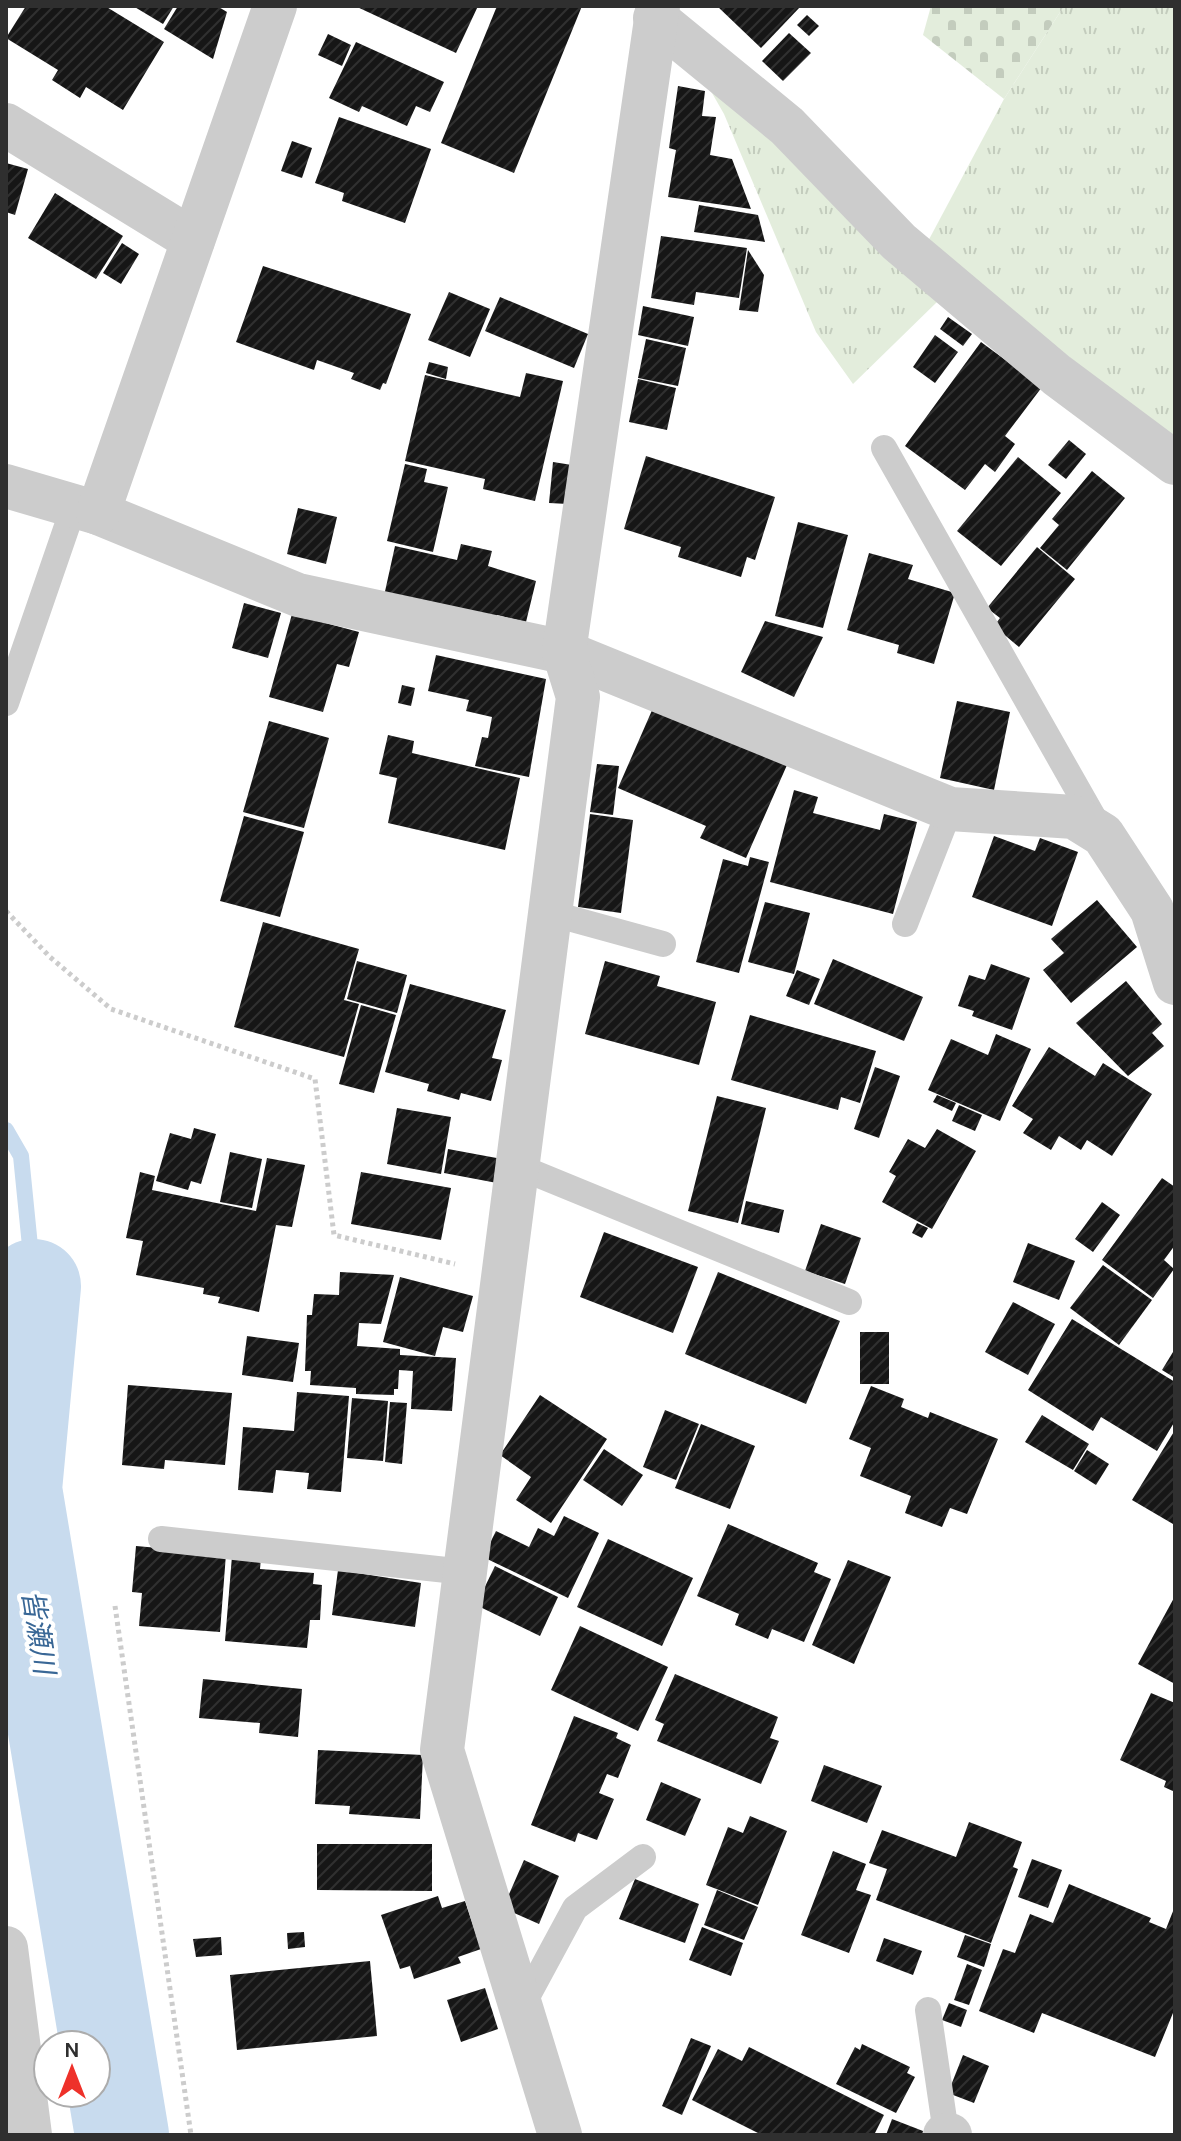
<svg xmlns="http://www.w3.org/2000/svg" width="1181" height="2141" viewBox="0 0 1181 2141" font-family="Karla,'Noto Sans JP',sans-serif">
<defs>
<pattern id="grass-tufts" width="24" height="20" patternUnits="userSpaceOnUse" patternTransform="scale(2)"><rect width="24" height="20" fill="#e3eddc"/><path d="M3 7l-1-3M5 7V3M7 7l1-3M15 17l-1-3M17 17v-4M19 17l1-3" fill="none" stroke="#c3ccbd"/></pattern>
<pattern id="cemetery-stones" width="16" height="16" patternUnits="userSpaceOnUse" patternTransform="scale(2)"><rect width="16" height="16" fill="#e3eddc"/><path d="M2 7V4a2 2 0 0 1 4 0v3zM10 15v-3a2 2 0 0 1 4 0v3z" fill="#c3ccbd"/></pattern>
<pattern id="building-hatch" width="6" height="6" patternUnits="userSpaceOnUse" patternTransform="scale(2)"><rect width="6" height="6" fill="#161616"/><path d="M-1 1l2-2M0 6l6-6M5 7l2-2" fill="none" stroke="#303030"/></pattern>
</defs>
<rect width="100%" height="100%" fill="#fff"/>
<g fill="url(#grass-tufts)">
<polygon points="1064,6 1175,6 1174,439 926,245 1004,99"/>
<polygon points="696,65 937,302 853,384 816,332 724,114"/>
</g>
<polygon fill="url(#cemetery-stones)" points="931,6 1064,6 1004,99 923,35"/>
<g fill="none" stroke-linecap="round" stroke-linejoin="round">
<polyline stroke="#c8dbee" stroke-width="16" points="6,1130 21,1156 34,1286 6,1278"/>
<polyline stroke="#c8dbee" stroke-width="94" points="34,1286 15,1489 122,2135"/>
</g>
<g fill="url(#building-hatch)">
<polygon points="26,6 105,6 164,42 123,110 86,87 80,98 52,80 58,70 6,38"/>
<polygon points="133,6 174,6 163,24"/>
<polygon points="178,6 217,6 227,12 213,59 164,29"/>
<polygon points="355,6 478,6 456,53"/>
<polygon points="497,6 582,6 514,173 441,143"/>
<polygon points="717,6 801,6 761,48"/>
<polygon points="807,15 819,26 809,36 797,25"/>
<polygon points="789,33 811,53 783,81 762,61"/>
<polygon points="328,34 351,45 342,66 318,55"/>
<polygon points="356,42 444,82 430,112 416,106 407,126 362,106 359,112 329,98"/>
<polygon points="678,86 705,91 702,116 716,117 710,155 732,159 751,209 668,197 676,150 669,148"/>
<polygon points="339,117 431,149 405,223 342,201 344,193 315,183"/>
<polygon points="292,141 312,148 302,178 281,171"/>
<polygon points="6,163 28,169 15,215 6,212"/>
<polygon points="55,193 123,236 96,279 28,238"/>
<polygon points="699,205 758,215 765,242 694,232"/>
<polygon points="661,236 747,248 739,298 696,292 694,305 651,298"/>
<polygon points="122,243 139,254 121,284 103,273"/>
<polygon points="748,250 764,275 758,312 739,310"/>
<polygon points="263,266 411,314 386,384 383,383 380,390 351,379 354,373 317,360 314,370 236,342"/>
<polygon points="449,292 490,309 470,357 428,340"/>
<polygon points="500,297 588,334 574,368 485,331"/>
<polygon points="643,306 694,317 688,346 638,335"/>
<polygon points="948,317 972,334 963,346 940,329"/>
<polygon points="935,335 958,352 935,383 913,367"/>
<polygon points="646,339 686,348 678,386 638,378"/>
<polygon points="981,342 1042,387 1005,436 1015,444 995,472 985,464 965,490 905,446"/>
<polygon points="429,362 448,367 446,379 426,373"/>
<polygon points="526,373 563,381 535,501 483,489 485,479 405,461 425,375 520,397"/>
<polygon points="638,379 676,388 667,430 629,422"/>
<polygon points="1069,440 1086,454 1066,479 1048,465"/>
<polygon points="646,456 775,497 755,560 747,557 741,577 678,557 681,547 624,529"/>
<polygon points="1018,457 1061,493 1001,566 957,531"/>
<polygon points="553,462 572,465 568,504 549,503"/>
<polygon points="405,464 427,469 424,482 448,487 433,552 387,541"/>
<polygon points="1092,471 1125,498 1067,570 1040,548 1059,525 1052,519"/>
<polygon points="298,508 337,517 326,564 287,554"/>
<polygon points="798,522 848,535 823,628 775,616"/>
<polygon points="461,544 492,551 488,566 536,581 526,622 497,615 495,622 384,596 395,546 457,560"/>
<polygon points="1037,547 1075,579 1019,647 994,626 1000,618 987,608"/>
<polygon points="869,553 913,565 908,579 955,593 934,664 897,653 899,645 847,630"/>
<polygon points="244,603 281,613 268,658 232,648"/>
<polygon points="292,614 359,632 349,667 337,664 323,712 269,697"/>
<polygon points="765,621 823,637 794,697 741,672"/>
<polygon points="436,655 546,679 529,777 475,766 482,737 488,738 492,717 466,711 469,700 428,691"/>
<polygon points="402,685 415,688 411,706 398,703"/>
<polygon points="957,701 1010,712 994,790 940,778"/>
<polygon points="653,708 787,765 746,858 700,838 706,826 618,788"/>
<polygon points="269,721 329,738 304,828 243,812"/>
<polygon points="388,735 414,741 412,753 520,778 505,850 388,823 397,778 379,774"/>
<polygon points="597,764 619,766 613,815 590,812"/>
<polygon points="794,790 818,797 813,813 880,830 884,814 917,822 893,914 770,882"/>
<polygon points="590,814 633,820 621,913 578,907"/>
<polygon points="244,816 304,832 280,917 220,901"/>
<polygon points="994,836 1035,851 1040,838 1078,852 1052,926 972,897"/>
<polygon points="750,857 769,862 739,973 696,962 723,859 748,866"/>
<polygon points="1097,900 1137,947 1071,1003 1043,970 1064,953 1051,939"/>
<polygon points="765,902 810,913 794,974 748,962"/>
<polygon points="263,922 359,949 344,1000 359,1004 344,1057 234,1027"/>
<polygon points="833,959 923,997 904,1041 814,1004"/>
<polygon points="357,961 407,975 397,1013 347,999"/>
<polygon points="605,961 660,976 657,986 716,1002 699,1065 585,1034"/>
<polygon points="991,964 1030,978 1012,1030 972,1016 974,1011 958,1006 969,975 985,980"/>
<polygon points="797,970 820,979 809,1005 786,996"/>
<polygon points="1126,981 1162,1024 1152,1033 1164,1046 1128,1076 1076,1023"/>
<polygon points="410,984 506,1010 492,1058 502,1060 491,1101 461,1093 459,1100 427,1091 429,1084 385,1072"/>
<polygon points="361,1005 396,1015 374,1093 339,1084"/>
<polygon points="750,1015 876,1051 860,1103 841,1097 838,1110 731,1080"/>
<polygon points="996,1034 1031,1049 1000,1121 928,1090 951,1039 988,1055"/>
<polygon points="1049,1047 1095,1076 1103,1063 1152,1094 1112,1156 1087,1140 1081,1150 1059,1136 1051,1150 1023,1133 1033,1119 1012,1106"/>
<polygon points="875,1067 900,1076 879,1138 854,1129"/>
<polygon points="937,1095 956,1103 952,1111 933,1102"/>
<polygon points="717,1096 766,1108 738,1223 688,1211"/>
<polygon points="959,1105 982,1115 975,1131 952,1121"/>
<polygon points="397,1108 451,1117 441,1174 387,1164"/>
<polygon points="194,1128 216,1134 201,1184 191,1181 188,1190 156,1181 170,1133 191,1139"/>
<polygon points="937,1129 976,1151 932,1229 882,1202 896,1176 889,1172 908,1139 925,1148"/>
<polygon points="448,1149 502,1159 497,1183 444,1173"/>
<polygon points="230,1152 262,1159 252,1208 220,1202"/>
<polygon points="267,1158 305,1165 292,1227 276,1225 259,1312 218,1303 220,1297 203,1294 204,1288 136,1275 143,1241 126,1238 140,1172 155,1176 152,1190 256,1211"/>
<polygon points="361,1172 451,1188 441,1240 351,1224"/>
<polygon points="1162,1178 1175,1187 1175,1245 1164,1260 1174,1269 1153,1298 1102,1260"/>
<polygon points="746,1201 784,1210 779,1233 741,1224"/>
<polygon points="1102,1202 1120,1215 1093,1252 1075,1239"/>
<polygon points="917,1223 928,1228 922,1238 912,1233"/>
<polygon points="821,1224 861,1238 845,1284 805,1271"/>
<polygon points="604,1232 698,1267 673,1333 580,1297"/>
<polygon points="1028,1243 1075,1261 1059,1300 1013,1282"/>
<polygon points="1103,1265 1152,1300 1119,1345 1070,1308"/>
<polygon points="340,1272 394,1275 381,1324 359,1323 357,1346 400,1349 400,1355 456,1358 452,1411 411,1409 413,1371 399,1370 398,1389 394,1389 394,1395 356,1394 356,1388 310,1385 311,1371 305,1371 307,1315 312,1315 314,1294 339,1295"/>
<polygon points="718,1272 840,1321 806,1404 685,1354"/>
<polygon points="400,1277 473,1296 463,1332 443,1327 435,1356 383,1342"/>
<polygon points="1013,1302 1055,1324 1028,1375 985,1352"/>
<polygon points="1072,1319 1175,1382 1175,1421 1157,1451 1101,1417 1093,1431 1028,1390"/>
<rect x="860" y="1332" width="29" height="52"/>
<polygon points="247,1336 299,1343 293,1382 242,1375"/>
<polygon points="1173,1352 1175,1354 1175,1378 1162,1370"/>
<polygon points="128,1385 232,1393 225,1465 165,1460 164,1469 122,1465"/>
<polygon points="871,1386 904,1399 901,1407 928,1418 930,1412 998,1439 967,1514 950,1508 942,1527 905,1513 911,1496 860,1476 871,1448 849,1439"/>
<polygon points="297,1392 349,1396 341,1492 307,1489 309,1473 276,1470 273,1493 238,1490 243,1427 294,1431"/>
<polygon points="540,1395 607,1439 551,1523 516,1500 531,1477 500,1455"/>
<polygon points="352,1398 388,1401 383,1461 347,1458"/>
<polygon points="390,1402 407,1403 402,1464 385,1462"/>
<polygon points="665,1410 699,1424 676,1480 643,1467"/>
<polygon points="1042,1415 1089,1444 1073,1470 1025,1442"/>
<polygon points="701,1424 755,1446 730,1509 675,1488"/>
<polygon points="1175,1430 1175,1520 1173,1524 1132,1500"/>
<polygon points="604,1449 643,1475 622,1506 583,1480"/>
<polygon points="1087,1450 1109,1464 1096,1485 1074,1471"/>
<polygon points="564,1516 599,1533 568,1598 483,1557 496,1531 529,1547 538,1528 554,1536"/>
<polygon points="728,1524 818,1563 814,1572 831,1579 804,1642 772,1629 768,1639 735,1625 739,1614 697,1596"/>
<polygon points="608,1539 693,1578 662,1646 577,1607"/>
<polygon points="136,1546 226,1554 220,1632 139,1626 142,1593 132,1592"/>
<polygon points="232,1556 261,1558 260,1569 314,1573 313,1584 322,1585 320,1620 310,1620 307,1648 225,1641"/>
<polygon points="848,1560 891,1577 854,1664 812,1645"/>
<polygon points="495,1566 558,1597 540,1636 476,1605"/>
<polygon points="338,1570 421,1583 415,1627 332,1615"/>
<polygon points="1175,1596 1175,1684 1138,1664"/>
<polygon points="580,1626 668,1667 638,1731 551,1690"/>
<polygon points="675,1674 778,1717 770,1738 779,1741 761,1784 657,1741 664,1724 655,1720"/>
<polygon points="203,1679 302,1689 298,1737 259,1733 260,1723 199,1718"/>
<polygon points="1151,1693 1175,1703 1175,1792 1164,1787 1166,1781 1120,1760"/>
<polygon points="574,1716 618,1733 616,1738 631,1745 618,1778 607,1774 599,1793 614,1799 597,1840 578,1833 575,1842 531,1825"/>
<polygon points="318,1750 423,1755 420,1819 349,1814 350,1806 315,1804"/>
<polygon points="824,1765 882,1786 867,1823 811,1801"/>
<polygon points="661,1782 701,1799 685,1836 646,1820"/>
<polygon points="750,1816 787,1831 758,1905 706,1885 728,1827 743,1833"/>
<polygon points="969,1822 1022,1842 1013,1867 1018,1869 991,1943 876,1900 887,1869 869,1863 882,1830 956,1857"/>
<polygon points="317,1844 432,1844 432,1891 317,1890"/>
<polygon points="833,1851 866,1864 856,1890 871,1895 849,1953 801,1935"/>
<polygon points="1032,1859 1062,1870 1048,1908 1018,1897"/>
<polygon points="524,1860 559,1876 539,1924 503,1908"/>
<polygon points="635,1879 699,1904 685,1943 619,1919"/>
<polygon points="1069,1884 1151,1918 1149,1922 1166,1929 1175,1906 1175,2008 1155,2057 1042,2013 1034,2033 979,2011 1003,1949 1015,1953 1030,1914 1053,1923"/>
<polygon points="717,1890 758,1907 744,1940 704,1925"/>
<polygon points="438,1896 442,1908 465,1901 481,1949 458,1957 461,1963 414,1979 410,1966 400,1969 381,1915"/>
<polygon points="702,1927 743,1943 731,1976 689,1960"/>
<polygon points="304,1932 305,1947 288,1949 287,1933"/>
<polygon points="965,1935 991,1944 984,1967 957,1957"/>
<polygon points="221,1937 222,1955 196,1957 193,1939"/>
<polygon points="884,1938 922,1951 913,1975 876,1961"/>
<polygon points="370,1961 377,2036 237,2050 230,1975"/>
<polygon points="967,1964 982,1970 969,2005 954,2000"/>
<polygon points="485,1988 498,2029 461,2042 447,2000"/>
<polygon points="949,2003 967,2010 961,2027 942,2020"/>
<polygon points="691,2038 711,2046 682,2115 662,2106"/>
<polygon points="862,2044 910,2067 907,2073 915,2077 896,2113 836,2084 855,2047 860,2050"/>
<polygon points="749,2047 884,2115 874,2135 762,2135 692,2100 718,2049 742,2061"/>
<polygon points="963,2055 989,2066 974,2103 948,2093"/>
<polygon points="892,2119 923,2131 922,2135 886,2135"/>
</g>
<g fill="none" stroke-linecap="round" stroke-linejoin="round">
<g stroke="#ccc" stroke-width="5" stroke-dasharray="4 4" stroke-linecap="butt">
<polyline points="6,911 50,957 111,1009 315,1079 334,1235 455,1264"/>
<polyline points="115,1606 191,2135"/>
</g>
<g stroke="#ccc" stroke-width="26">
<polyline points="884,448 1100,829"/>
<polyline points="6,703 74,506"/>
<polyline points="550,913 663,944"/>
<polyline points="905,924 950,809"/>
<polyline points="517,1166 849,1302"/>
<polyline points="161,1539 465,1572"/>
<polyline points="521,2008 575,1908 643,1857"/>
<polyline points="928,2010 946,2133"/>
</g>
<g stroke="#ccc" stroke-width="44">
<polyline points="655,18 787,126 899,242 1057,375 1175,463"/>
<polyline points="6,125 193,240"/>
<polyline points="6,486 98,513 298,595 564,652 950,809 1074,817 1103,835 1152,910 1175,983"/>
<polyline points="98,513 275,6"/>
<polyline points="6,1948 30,2135"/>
<polyline points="560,2135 442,1750 578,697 564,652 658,6"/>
<polyline points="945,2135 950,2135"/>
</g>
</g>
<g text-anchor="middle" stroke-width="8" stroke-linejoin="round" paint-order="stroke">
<g font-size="28" font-style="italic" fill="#396796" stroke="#fff">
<text transform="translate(39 1632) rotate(81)" y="10">皆瀬川</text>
</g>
</g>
<rect width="1181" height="2141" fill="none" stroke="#2f2f2f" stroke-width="16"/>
<g transform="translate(72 2069)"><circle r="38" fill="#ffffff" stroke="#acacac" stroke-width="2"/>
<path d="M0-6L14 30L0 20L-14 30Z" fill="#ee312a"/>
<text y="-12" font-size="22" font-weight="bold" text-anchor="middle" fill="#2f2f2f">N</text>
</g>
</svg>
